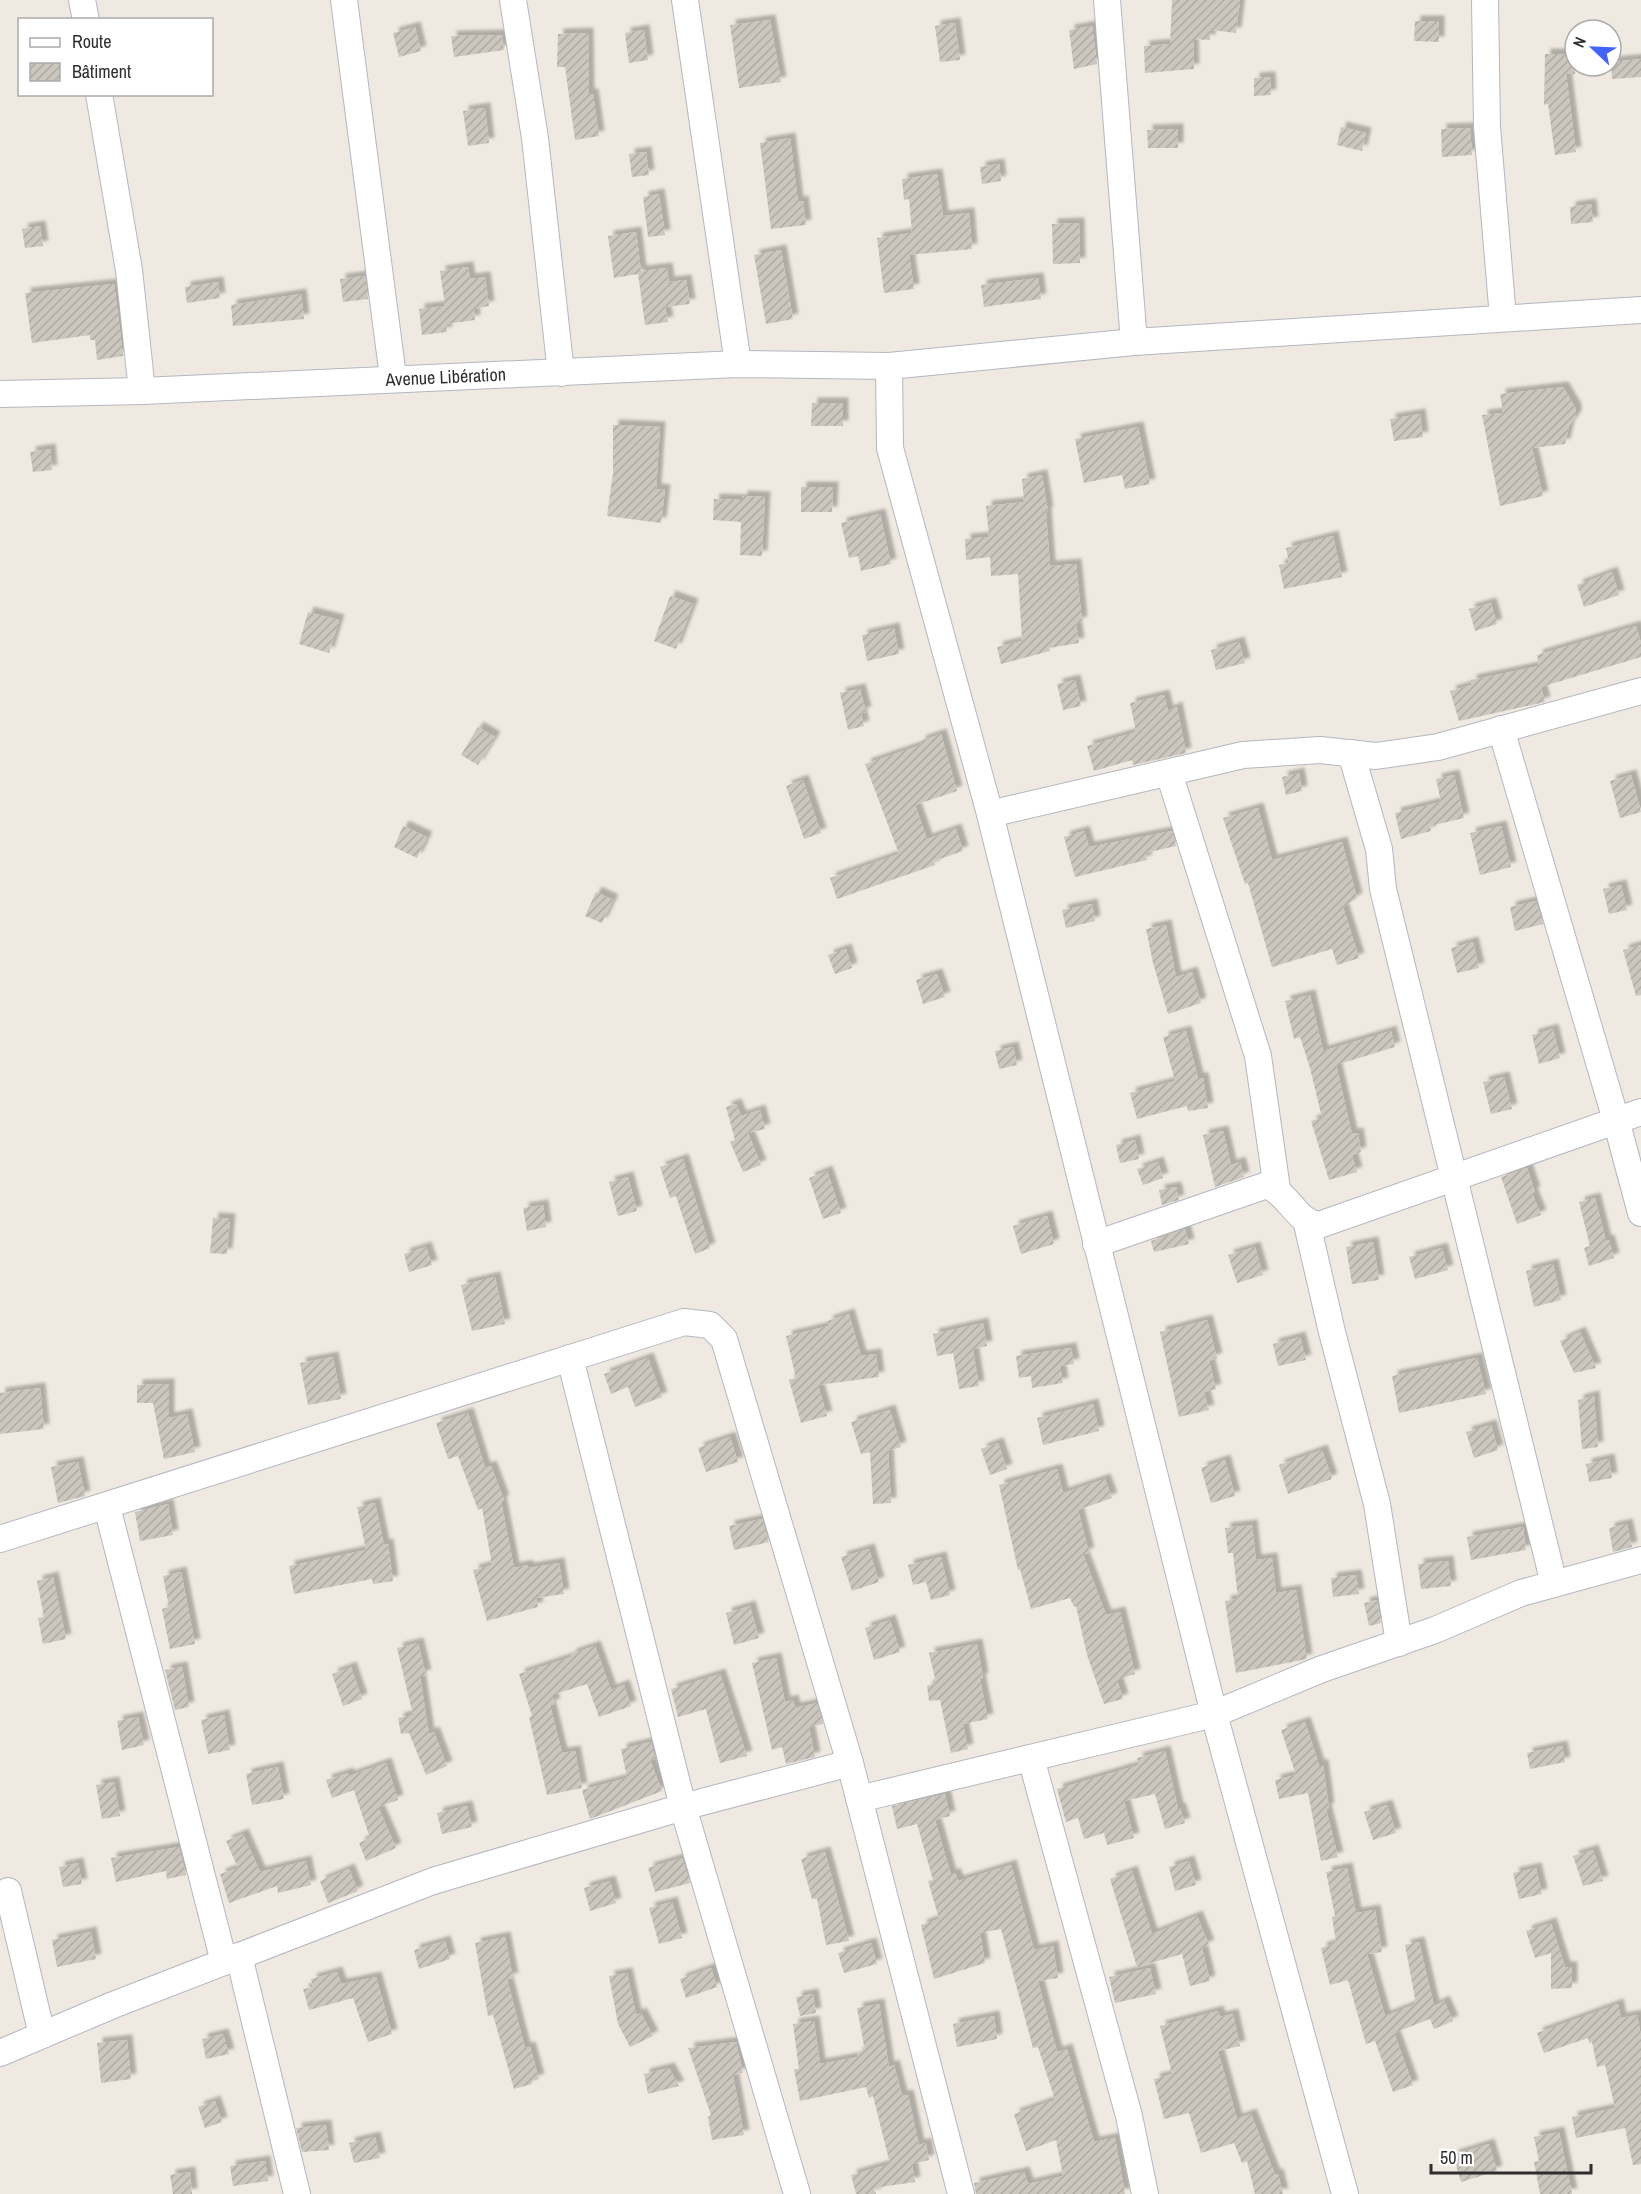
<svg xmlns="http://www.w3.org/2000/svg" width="1641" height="2194" viewBox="0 0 1641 2194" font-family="'Archivo Narrow',sans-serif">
<defs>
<pattern id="building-hatch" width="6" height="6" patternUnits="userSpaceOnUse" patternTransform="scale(1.5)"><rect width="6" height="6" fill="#cbc7bf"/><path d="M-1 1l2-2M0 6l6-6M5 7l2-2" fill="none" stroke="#afaba4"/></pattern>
<filter id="shadow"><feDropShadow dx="5.5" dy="-5.5" stdDeviation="1.5" flood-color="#0004"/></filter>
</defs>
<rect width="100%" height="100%" fill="#efe9e1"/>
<g fill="url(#building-hatch)" filter="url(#shadow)">
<polygon points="1172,0 1240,0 1236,33 1211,30 1210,40 1193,39 1194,69 1145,73 1144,46 1170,44"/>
<polygon points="770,20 781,82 739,88 730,25"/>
<polygon points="1415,21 1439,21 1439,42 1414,41"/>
<polygon points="955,23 960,60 940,62 935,26"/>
<polygon points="1092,26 1097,64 1074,69 1069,30"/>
<polygon points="415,27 421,51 399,57 393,33"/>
<polygon points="644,30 648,60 629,63 625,33"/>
<polygon points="588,33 589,94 593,94 599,136 575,140 565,67 557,67 558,34"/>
<polygon points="502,35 504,50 454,57 451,36"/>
<polygon points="1545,54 1575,54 1575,74 1566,74 1576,152 1555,155 1548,104 1544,105"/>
<polygon points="1641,59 1641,77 1612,79 1611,62"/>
<polygon points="1270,77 1271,95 1254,96 1254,78"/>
<polygon points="485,108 489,143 468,146 463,111"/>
<polygon points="1341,127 1366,133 1362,151 1337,145"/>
<polygon points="1470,128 1472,155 1442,157 1441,129"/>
<polygon points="1178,129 1178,148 1148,148 1147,130"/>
<polygon points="790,138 798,202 803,201 806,225 771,229 760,143"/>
<polygon points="646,152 649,175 632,177 629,154"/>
<polygon points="999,164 1001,181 982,184 980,167"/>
<polygon points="937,174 943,216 969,213 972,249 909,255 914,289 884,293 877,238 912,233 909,199 904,200 902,179"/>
<polygon points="659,194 665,235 648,237 643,197"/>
<polygon points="1591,204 1593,222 1571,224 1570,207"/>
<polygon points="1079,223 1080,263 1053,264 1052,224"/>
<polygon points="40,226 43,246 25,248 22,229"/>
<polygon points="636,232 641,271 667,268 669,282 686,280 690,304 665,307 668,322 645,325 638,274 614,278 608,236"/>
<polygon points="781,250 793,319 766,324 754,255"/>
<polygon points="468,267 470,279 485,277 489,306 474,309 475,320 446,324 447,332 422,335 419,309 445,306 440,271"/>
<polygon points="365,276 368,299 343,302 340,279"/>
<polygon points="1038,278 1041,299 984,307 981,285"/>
<polygon points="218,282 220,298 187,303 185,287"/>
<polygon points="114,284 123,356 97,360 95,340 90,340 90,335 32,343 25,293"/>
<polygon points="301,294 304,319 233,326 231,305"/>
<polygon points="1563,387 1576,409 1576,416 1569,426 1565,444 1532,448 1543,496 1500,506 1482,415 1503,413 1500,394"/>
<polygon points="812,403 843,403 843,426 811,426"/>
<polygon points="1420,414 1423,437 1394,441 1390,419"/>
<polygon points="613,425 660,427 656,489 665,490 661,523 607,516 613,473"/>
<polygon points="1138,427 1150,484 1125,489 1122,475 1084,483 1075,439"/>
<polygon points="50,449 52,470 33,472 30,452"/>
<polygon points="1042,475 1048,512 1046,512 1050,566 1076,564 1082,622 1076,623 1079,643 1049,648 1050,651 1001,664 997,647 1022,641 1018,574 991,576 990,557 966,560 965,539 989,537 986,506 1024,502 1022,479"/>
<polygon points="801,487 833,487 832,512 801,512"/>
<polygon points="742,496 765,497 762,556 740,555 741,522 713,520 714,499 742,500"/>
<polygon points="880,514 891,564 861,571 858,556 849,558 841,523"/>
<polygon points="1333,536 1342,577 1284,589 1279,565 1289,563 1286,548"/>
<polygon points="1612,572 1619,595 1584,607 1577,585"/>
<polygon points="670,596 693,604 676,649 654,641"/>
<polygon points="1491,603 1497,624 1475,631 1469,609"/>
<polygon points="308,612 339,620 329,653 299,644"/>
<polygon points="1636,626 1641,643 1641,657 1541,687 1545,702 1459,721 1450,691 1472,685 1471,680 1539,666 1537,655"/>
<polygon points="894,628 899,654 867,661 862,635"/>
<polygon points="1239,642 1245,663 1216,670 1211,650"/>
<polygon points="1075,680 1081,706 1063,710 1057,684"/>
<polygon points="860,689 866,712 861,713 864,726 848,730 840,693"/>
<polygon points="1164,695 1168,711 1177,707 1186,753 1133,765 1132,760 1094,771 1087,746 1136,732 1130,703"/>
<polygon points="478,727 495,737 478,765 461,755"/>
<polygon points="941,734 957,791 915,805 927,839 956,829 963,851 934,861 935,865 837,899 830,878 899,854 865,764 921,745 920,741"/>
<polygon points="1299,773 1302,791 1286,795 1282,777"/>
<polygon points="1454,775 1464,818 1430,826 1431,831 1401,839 1395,813 1441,802 1436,779"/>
<polygon points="1631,775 1641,812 1620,818 1610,781"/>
<polygon points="803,780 821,833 804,839 786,786"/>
<polygon points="1258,808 1272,860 1342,842 1357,898 1343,907 1359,958 1337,965 1332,949 1272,967 1248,883 1245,884 1223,818"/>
<polygon points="403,826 427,837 417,858 394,847"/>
<polygon points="1501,826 1511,867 1480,875 1470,833"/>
<polygon points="1084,831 1089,847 1172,831 1176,846 1145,853 1147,860 1075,877 1064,837"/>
<polygon points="1621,885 1627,910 1609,914 1603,889"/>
<polygon points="596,892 613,900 602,923 585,916"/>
<polygon points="1536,901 1543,924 1515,931 1510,907"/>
<polygon points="1092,904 1095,921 1066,928 1062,910"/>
<polygon points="1166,925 1176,977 1192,972 1201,1003 1168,1014 1153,963 1146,929"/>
<polygon points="1473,942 1479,968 1457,973 1451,948"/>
<polygon points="1641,945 1641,995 1636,996 1623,950"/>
<polygon points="846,949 852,968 835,974 828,955"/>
<polygon points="937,974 945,997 923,1004 916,980"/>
<polygon points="1310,995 1323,1051 1391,1031 1395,1047 1336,1065 1352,1134 1358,1133 1361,1152 1352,1155 1357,1172 1329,1180 1311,1121 1322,1118 1310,1068 1300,1037 1294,1039 1285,1001"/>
<polygon points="1553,1029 1560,1058 1539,1064 1532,1035"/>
<polygon points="1186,1031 1198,1078 1203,1078 1208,1108 1188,1111 1187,1106 1137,1119 1130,1093 1175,1081 1163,1037"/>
<polygon points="1013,1047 1017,1065 999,1069 995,1051"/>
<polygon points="1504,1077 1512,1109 1491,1114 1483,1082"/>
<polygon points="736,1104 741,1116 760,1110 765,1129 748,1133 761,1165 743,1172 730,1142 735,1140 726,1107"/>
<polygon points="1223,1131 1231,1165 1240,1162 1244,1177 1215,1187 1203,1135"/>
<polygon points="1135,1140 1139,1159 1120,1163 1116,1145"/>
<polygon points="683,1159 710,1248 695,1254 676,1196 670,1198 660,1167"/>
<polygon points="1158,1162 1163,1178 1143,1185 1137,1169"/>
<polygon points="1527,1168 1535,1192 1532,1193 1541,1215 1517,1224 1501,1177"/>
<polygon points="827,1171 841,1213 823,1219 809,1178"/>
<polygon points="628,1177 637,1211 618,1216 609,1182"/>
<polygon points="1176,1187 1179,1200 1162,1205 1159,1190"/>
<polygon points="1595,1198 1606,1241 1609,1240 1614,1258 1589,1266 1584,1248 1590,1246 1579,1202"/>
<polygon points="543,1205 546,1227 527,1231 523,1208"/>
<polygon points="1047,1216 1054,1244 1021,1254 1013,1226"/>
<polygon points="213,1218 230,1219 227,1254 210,1253"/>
<polygon points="1185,1229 1189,1244 1154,1252 1151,1241"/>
<polygon points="1373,1242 1379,1280 1352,1284 1346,1247"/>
<polygon points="426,1247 432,1265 409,1272 404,1254"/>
<polygon points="1255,1247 1263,1275 1237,1283 1228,1255"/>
<polygon points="1442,1248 1448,1270 1415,1279 1409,1257"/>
<polygon points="1553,1264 1561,1300 1534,1307 1526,1271"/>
<polygon points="495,1277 505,1324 472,1331 461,1285"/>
<polygon points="849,1314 861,1356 876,1354 879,1377 818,1385 827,1416 801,1423 789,1380 796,1378 786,1336 829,1326 827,1321"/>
<polygon points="1207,1320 1217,1358 1209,1361 1216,1389 1204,1392 1209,1410 1179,1417 1160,1332"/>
<polygon points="983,1323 987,1346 973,1349 979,1386 959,1389 953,1353 937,1356 933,1334"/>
<polygon points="1580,1332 1596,1368 1574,1373 1560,1341"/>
<polygon points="1300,1337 1306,1360 1278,1366 1273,1344"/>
<polygon points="1071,1348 1074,1364 1060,1366 1063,1383 1032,1388 1031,1376 1019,1378 1016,1356"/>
<polygon points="333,1357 341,1399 308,1405 300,1363"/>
<polygon points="648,1358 662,1397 635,1407 628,1387 611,1394 604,1374"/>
<polygon points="1477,1358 1486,1394 1399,1413 1392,1376"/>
<polygon points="169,1384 169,1418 187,1414 195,1452 164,1459 153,1403 137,1403 137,1385"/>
<polygon points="40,1388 44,1429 0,1434 0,1393"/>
<polygon points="1594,1396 1598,1447 1582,1449 1578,1400"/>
<polygon points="1093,1404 1099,1431 1043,1445 1037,1418"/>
<polygon points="890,1410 901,1447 888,1451 891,1503 873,1504 870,1452 861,1454 851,1422"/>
<polygon points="468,1413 485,1468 491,1466 504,1500 501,1501 514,1568 527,1565 528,1568 559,1563 564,1594 536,1598 538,1607 487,1621 473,1570 492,1565 482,1508 478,1510 458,1456 448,1459 436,1423"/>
<polygon points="1491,1425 1498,1450 1474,1458 1466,1432"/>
<polygon points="730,1437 738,1462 706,1472 698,1448"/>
<polygon points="998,1443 1007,1469 990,1475 981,1449"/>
<polygon points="1322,1450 1332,1479 1288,1494 1279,1465"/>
<polygon points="1609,1459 1612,1478 1589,1482 1586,1464"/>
<polygon points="1225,1460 1235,1496 1211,1503 1201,1468"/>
<polygon points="78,1462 85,1496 58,1503 51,1467"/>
<polygon points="1057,1469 1063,1493 1105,1479 1112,1498 1078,1510 1089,1553 1083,1554 1106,1615 1120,1612 1135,1674 1117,1680 1123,1699 1104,1704 1087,1655 1076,1606 1074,1607 1070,1598 1031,1609 1020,1569 1018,1570 999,1485"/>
<polygon points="375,1503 384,1545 388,1544 393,1581 373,1584 372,1579 294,1594 289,1566 366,1550 357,1507"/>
<polygon points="168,1504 173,1535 140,1541 135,1512"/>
<polygon points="762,1519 769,1542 734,1550 729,1526"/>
<polygon points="1627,1524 1632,1547 1613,1552 1609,1528"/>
<polygon points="1252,1525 1256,1560 1272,1558 1276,1593 1296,1590 1307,1659 1236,1673 1225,1601 1238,1599 1233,1553 1228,1553 1225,1528"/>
<polygon points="1523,1527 1526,1550 1471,1560 1467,1537"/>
<polygon points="869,1549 879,1582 852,1591 841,1557"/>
<polygon points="941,1557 950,1595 931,1600 926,1582 913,1585 908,1565"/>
<polygon points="1448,1561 1451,1586 1421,1589 1418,1564"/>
<polygon points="181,1572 195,1644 170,1649 162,1609 169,1607 163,1576"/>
<polygon points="1356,1575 1359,1594 1333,1597 1331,1578"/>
<polygon points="53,1577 66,1639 43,1644 38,1618 44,1617 37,1581"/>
<polygon points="1377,1600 1381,1623 1369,1626 1364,1603"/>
<polygon points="750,1606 759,1638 734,1645 726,1613"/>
<polygon points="890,1620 900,1652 874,1660 865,1628"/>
<polygon points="418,1643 426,1675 420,1676 429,1734 434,1732 447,1766 426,1775 409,1733 401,1734 398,1718 413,1715 397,1648"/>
<polygon points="977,1644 983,1678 980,1679 988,1719 963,1724 968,1749 951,1753 940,1700 929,1701 927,1686 936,1683 929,1653"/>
<polygon points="595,1646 611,1690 624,1685 631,1706 599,1717 587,1684 552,1695 555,1704 550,1705 562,1753 575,1751 582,1788 547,1795 529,1717 532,1716 519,1674 571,1657 571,1654"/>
<polygon points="776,1658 785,1702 793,1700 795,1708 817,1703 823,1724 809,1727 815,1757 786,1764 782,1747 772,1750 752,1663"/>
<polygon points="182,1667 189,1707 175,1710 165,1670"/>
<polygon points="351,1667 362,1699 343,1706 332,1674"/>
<polygon points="720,1674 747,1756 720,1763 706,1709 678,1717 671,1689"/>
<polygon points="224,1715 230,1750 208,1754 201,1720"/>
<polygon points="138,1717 144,1745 122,1750 117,1721"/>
<polygon points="1305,1722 1319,1765 1323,1765 1329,1808 1326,1809 1338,1857 1321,1861 1308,1793 1279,1799 1275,1780 1296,1775 1281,1730"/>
<polygon points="651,1742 655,1759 650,1760 662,1791 590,1819 582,1790 627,1778 621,1749"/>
<polygon points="1562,1746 1565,1762 1530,1769 1527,1753"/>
<polygon points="1165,1751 1178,1808 1180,1808 1185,1823 1165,1829 1155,1794 1124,1801 1134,1838 1107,1845 1104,1833 1084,1839 1078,1818 1066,1822 1057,1789 1139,1765 1137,1758"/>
<polygon points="386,1763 398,1800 378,1807 396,1848 366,1861 359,1843 370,1838 349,1776"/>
<polygon points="278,1767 284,1799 252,1805 246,1774"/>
<polygon points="348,1773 354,1790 332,1798 326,1780"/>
<polygon points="114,1782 120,1816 102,1819 96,1785"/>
<polygon points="945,1794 950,1816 935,1820 951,1875 955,1873 958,1881 1011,1865 1034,1950 1053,1946 1058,1978 1038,1981 1057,2052 1067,2049 1094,2142 1115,2138 1125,2194 976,2194 974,2183 1024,2172 1028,2184 1063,2176 1056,2140 1026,2151 1014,2114 1055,2100 1038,2047 1033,2048 1001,1929 980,1933 985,1963 934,1979 921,1925 939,1919 928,1881 933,1880 917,1824 897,1829 892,1806"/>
<polygon points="1387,1805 1396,1833 1373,1840 1364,1812"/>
<polygon points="467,1806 472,1827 442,1834 437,1813"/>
<polygon points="243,1834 260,1872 306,1861 311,1885 278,1893 277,1886 229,1903 220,1874 238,1868 226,1841"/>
<polygon points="179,1847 186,1875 167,1879 166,1871 116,1882 111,1858"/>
<polygon points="1593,1850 1603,1881 1583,1886 1573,1856"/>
<polygon points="825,1852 849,1941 826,1945 817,1899 812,1899 801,1859"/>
<polygon points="682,1858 690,1883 655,1892 648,1868"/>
<polygon points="1189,1861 1196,1885 1175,1891 1169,1867"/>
<polygon points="78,1863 82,1884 63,1887 59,1867"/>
<polygon points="1347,1868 1356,1913 1375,1910 1382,1952 1367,1954 1385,2016 1416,2004 1405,1945 1419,1942 1434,2006 1444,2001 1453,2021 1434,2029 1430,2019 1394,2033 1413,2085 1393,2092 1375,2041 1366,2044 1348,1980 1330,1985 1321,1948 1336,1943 1332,1917 1335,1916 1326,1872"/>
<polygon points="1536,1868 1542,1894 1519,1899 1513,1873"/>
<polygon points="349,1869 358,1891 328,1903 320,1881"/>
<polygon points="1132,1871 1152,1934 1197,1916 1209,1945 1202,1948 1210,1981 1190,1986 1182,1954 1137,1967 1110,1879"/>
<polygon points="610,1881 616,1903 590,1911 584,1888"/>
<polygon points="672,1902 682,1938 659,1944 649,1908"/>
<polygon points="1551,1923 1565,1967 1572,1967 1572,1988 1551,1989 1551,1953 1535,1958 1526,1931"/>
<polygon points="91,1932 96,1959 57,1967 52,1940"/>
<polygon points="505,1937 513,1978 507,1979 525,2048 530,2047 539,2079 532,2081 532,2084 514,2089 493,2015 488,2016 475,1943"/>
<polygon points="445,1941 450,1959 419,1969 414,1950"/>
<polygon points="871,1943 877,1964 844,1973 838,1953"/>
<polygon points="711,1968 717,1987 686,1998 680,1979"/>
<polygon points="1150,1968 1156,1994 1115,2003 1109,1977"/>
<polygon points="337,1972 341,1984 376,1977 392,2034 368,2042 353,1998 309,2010 303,1989 313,1987 311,1979"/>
<polygon points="627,1973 636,2015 641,2013 653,2036 630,2047 618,2024 609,1976"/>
<polygon points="813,1994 816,2013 800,2016 796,1997"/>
<polygon points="879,2004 889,2067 894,2065 902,2096 908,2095 919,2145 926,2143 929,2160 912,2164 915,2182 874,2188 876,2194 856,2194 851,2175 890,2164 873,2096 869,2098 866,2087 800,2101 794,2069 799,2069 793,2024 814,2021 820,2064 858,2057 857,2053 865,2051 857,2008"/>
<polygon points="1618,2004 1621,2018 1637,2015 1641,2036 1641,2164 1633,2165 1625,2128 1576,2138 1572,2117 1615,2108 1605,2065 1597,2067 1592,2042 1589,2043 1588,2038 1544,2053 1537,2033"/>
<polygon points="1218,2011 1220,2017 1233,2014 1240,2046 1218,2051 1237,2119 1251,2114 1275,2175 1278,2174 1283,2194 1255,2194 1247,2161 1242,2163 1234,2143 1201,2153 1189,2113 1164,2119 1154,2079 1172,2074 1160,2026"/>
<polygon points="994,2016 997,2039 957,2047 953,2024"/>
<polygon points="223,2034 229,2054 206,2059 202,2039"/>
<polygon points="127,2040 131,2079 101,2083 97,2043"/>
<polygon points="736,2042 743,2073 733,2075 744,2135 712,2140 708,2117 711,2115 688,2048"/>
<polygon points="669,2068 679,2086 648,2094 644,2074"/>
<polygon points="215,2101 222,2122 205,2128 198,2107"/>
<polygon points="326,2125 329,2150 302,2152 296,2128"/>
<polygon points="1559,2132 1572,2194 1540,2194 1534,2162 1539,2161 1534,2137"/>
<polygon points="375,2137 380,2158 354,2163 349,2143"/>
<polygon points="1489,2144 1497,2171 1461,2182 1453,2155"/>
<polygon points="265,2161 268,2181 233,2186 230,2166"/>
<polygon points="190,2172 192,2194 173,2194 170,2175"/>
</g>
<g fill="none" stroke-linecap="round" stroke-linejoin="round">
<g stroke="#b4b7c1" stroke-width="28">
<g id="minor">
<polyline points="82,0 86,20"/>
<polyline points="344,0 393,377"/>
<polyline points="513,0 535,138 561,373"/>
<polyline points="685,0 738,364"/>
<polyline points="1107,0 1134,342"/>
<polyline points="1485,0 1487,127 1503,318"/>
<polyline points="99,94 129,270 142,391"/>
<polyline points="889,366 890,448 990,814 1214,1714 1345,2194"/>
<path id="s1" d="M0 394 142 391 738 364 889 366 1134 342 1641 310"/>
<polyline points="1501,729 1616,1120 1641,1213"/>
<polyline points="1351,753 1379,849 1383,889 1554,1584"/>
<polyline points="1169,773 1258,1056 1277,1189"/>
<polyline points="990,814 1243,755 1320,750 1376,756 1438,747 1641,691"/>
<polyline points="1307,1224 1332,1332 1377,1504 1399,1643"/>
<path d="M1096 1244 1267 1185C1289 1194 1296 1222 1319 1225L1641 1112"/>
<polyline points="570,1358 683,1807 797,2194"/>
<polyline points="107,1507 224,1962"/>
<polyline points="0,1539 684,1322 710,1325 724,1339 850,1763 961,2194"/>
<polyline points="1031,1758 1129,2116 1145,2194"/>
<polyline points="859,1799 1214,1714 1322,1669 1435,1630 1521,1593 1641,1560"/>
<polyline points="8,1891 42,2035"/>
<polyline points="239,1956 297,2194"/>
<polyline points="0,2053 113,2005 433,1881 683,1807 850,1763"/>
</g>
</g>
<use href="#minor" stroke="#fff" stroke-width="26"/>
</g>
<g text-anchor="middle" stroke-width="6" stroke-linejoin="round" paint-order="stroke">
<g font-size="18" fill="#2e2e2e" stroke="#fff">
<text dy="6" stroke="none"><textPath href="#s1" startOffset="446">Avenue Libération</textPath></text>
</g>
</g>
<rect x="18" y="18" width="195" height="78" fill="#ffffff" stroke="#ababab" stroke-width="1.5"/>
<rect x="30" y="38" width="30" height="9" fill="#ffffff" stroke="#ababab" stroke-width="1.5"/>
<text x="72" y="48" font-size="18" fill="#2e2e2e">Route</text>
<rect x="30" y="63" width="30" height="18" fill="url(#building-hatch)" stroke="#ababab" stroke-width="1.5"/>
<text x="72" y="78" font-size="18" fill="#2e2e2e">Bâtiment</text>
<g transform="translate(1593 48) rotate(293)"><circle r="28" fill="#ffffff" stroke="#ababab" stroke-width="1.5"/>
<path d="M0-4.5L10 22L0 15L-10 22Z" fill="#4264fb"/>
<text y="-9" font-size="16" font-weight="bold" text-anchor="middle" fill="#2e2e2e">N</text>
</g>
<path d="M1431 2164v9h160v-9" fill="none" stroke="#2e2e2e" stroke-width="3"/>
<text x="1440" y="2164" font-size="18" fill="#2e2e2e" stroke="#ffffff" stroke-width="4.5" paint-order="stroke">50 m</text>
</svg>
